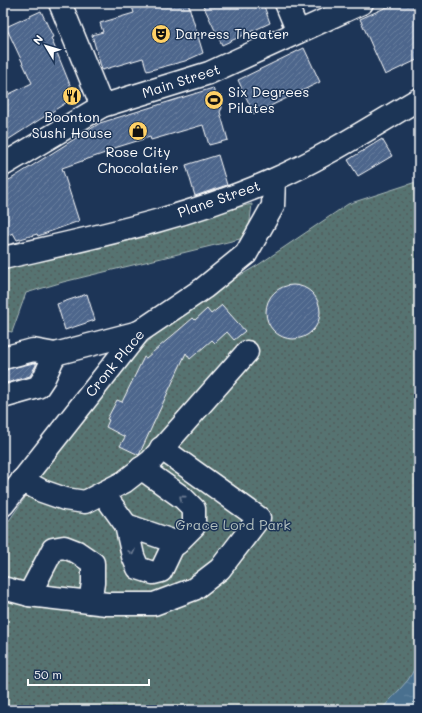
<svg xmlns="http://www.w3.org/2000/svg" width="422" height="713" viewBox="0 0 422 713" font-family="Mali,sans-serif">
<defs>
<pattern id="park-dots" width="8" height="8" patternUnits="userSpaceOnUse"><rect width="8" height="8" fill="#567371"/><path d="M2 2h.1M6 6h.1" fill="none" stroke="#505c5b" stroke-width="1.8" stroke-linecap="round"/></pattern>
<pattern id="water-ripples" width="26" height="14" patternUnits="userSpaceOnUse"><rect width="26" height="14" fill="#49708f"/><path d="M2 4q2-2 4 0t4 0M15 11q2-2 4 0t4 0" fill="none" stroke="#6485a0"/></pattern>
<pattern id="building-hatch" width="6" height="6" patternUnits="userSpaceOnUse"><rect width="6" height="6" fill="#4d668c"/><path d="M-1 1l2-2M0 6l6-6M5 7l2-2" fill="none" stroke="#687d9d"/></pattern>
</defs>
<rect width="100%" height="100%" fill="#1d3557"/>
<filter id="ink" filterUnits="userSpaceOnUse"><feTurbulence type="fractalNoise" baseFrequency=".025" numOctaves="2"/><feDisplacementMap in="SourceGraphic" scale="8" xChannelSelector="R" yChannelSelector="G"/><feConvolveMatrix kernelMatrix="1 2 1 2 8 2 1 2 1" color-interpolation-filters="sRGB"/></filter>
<g filter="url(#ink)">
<g fill="url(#park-dots)" stroke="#aab9b8">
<polygon points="419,181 419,710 3,710 3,529 112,374 186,307 258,265 348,204"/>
<polygon points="252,204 248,237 63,282 26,293 12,332 3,330 3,262"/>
</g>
<polygon fill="url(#water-ripples)" stroke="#92a9bc" points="419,661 419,710 381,710 408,680"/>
<g fill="url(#building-hatch)" stroke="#fff">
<polygon points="131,3 188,3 203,53 185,61 147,71 143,58 102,70 92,35 103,32 100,23 134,13"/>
<polygon points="202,3 263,3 270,23 222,45"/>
<polygon points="396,3 419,3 419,59 385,75 360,19"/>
<polygon points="41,11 53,37 51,38 75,97 3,143 3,97 32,83 6,27"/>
<polygon points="304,48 320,82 254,114 238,80"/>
<polygon points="213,88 217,100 221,102 222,108 220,112 228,140 209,145 203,125 151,140 150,137 108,150 108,152 62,168 79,221 38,236 37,234 17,240 13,233 3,237 3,182 11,179 100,123"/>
<polygon points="382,139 392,156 358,176 348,160"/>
<polygon points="218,155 227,185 195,196 186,165"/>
<circle cx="293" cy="312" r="27"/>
<polygon points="87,294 95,320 65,330 57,304"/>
<polygon points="222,305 245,331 234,340 227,332 215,343 212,340 190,359 186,353 139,455 120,446 125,437 106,427 109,420 107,419 117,400 122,402 144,357 146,358 193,318 195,320 207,309 211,314"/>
<polygon points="34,363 36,363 36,365 30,376 3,384 3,370"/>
</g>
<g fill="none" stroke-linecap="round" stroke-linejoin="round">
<g stroke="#fff" stroke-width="25">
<g id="minor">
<polyline points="60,3 102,106"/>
<polyline points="286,3 298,32"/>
<path d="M3 258C94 237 188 218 273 180 324 158 371 127 419 99"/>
<polyline points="3,358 33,350 55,354 139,332"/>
<polyline points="3,397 38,387 44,378 55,354"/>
<polyline points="22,480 42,491 65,499 85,502 124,482 151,461 247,352"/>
<polyline points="103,493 126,525 133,556 138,568 153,573 161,571 172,548 194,526 194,509 183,498 141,468"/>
<polyline points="3,505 139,332 204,288 246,254 273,206 274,180"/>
<polyline points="126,525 178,543"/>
<polyline points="3,588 29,595 107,604 154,604 194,589 220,569 259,518 161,448"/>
<polyline points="29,595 53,549 64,547 77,552 93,563 93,583 90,602"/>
</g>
</g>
<g stroke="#fff" stroke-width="25">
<polyline id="major" points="3,165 102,106 209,73 362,3"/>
</g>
<use href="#minor" stroke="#1d3557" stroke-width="22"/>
<use href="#major" stroke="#1d3557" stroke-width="22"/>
</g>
<defs><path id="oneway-chevron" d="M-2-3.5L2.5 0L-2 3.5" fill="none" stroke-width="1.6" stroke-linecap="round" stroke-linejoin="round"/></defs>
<g stroke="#6c7c92">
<use href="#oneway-chevron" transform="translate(182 498) rotate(-140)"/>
<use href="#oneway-chevron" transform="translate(132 552) rotate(76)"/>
</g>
</g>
<defs>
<g id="theatre-disc" transform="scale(1)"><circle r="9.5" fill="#ffd166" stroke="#1d3557"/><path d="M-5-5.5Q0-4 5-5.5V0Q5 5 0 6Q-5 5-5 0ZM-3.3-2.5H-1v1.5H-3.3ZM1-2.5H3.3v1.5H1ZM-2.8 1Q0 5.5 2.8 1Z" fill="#111"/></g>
<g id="restaurant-disc" transform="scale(1)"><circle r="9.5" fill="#ffd166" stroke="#1d3557"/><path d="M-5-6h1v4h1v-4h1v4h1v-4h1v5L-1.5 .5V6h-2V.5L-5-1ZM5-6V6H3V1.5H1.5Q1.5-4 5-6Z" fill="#111"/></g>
<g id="stadium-disc" transform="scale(1)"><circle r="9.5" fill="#ffd166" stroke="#1d3557"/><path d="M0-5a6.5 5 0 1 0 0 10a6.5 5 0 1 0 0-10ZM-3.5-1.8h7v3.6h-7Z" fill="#111"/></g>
<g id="shop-disc" transform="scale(1)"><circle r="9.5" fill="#ffd166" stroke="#1d3557"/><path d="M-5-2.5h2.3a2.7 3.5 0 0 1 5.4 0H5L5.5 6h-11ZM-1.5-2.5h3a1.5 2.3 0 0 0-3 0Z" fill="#111"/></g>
</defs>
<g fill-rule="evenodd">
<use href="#theatre-disc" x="161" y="34"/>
<use href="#restaurant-disc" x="72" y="96"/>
<use href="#stadium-disc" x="214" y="100"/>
<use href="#shop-disc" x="138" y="131"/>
</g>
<g text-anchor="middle" stroke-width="3" stroke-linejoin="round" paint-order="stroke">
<g font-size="14" fill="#fff" stroke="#1d3557" text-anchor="start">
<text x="175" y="39">Darress Theater</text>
<text x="228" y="97">Six Degrees<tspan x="228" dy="16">Pilates</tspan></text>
<text x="72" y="122" text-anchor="middle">Boonton<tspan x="72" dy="16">Sushi House</tspan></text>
<text x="138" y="157" text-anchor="middle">Rose City<tspan x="138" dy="16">Chocolatier</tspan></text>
</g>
<g font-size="14" fill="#fff" stroke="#1d3557">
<text transform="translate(181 81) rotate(-18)" y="5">Main Street</text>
<text transform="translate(219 199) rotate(-19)" y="5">Plane Street</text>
<text transform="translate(115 363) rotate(-50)" y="5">Cronk Place</text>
</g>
<g font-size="14" fill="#b3c0bf" stroke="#1d3557">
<text x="233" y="530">Grace Lord Park</text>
</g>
</g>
<rect width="422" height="713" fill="none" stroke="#1d3557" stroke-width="16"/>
<rect x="8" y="8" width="406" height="697" fill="none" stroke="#fff" stroke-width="1.5" filter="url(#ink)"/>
<g transform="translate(46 46) rotate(308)" stroke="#1d3557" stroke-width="3" paint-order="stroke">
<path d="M0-3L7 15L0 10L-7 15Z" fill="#ffffff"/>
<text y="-6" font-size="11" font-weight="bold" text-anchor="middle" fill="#ffffff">N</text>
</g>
<path d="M28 679v6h121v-6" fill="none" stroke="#ffffff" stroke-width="2"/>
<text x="34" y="679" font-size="12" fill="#ffffff" stroke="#1d3557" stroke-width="3" paint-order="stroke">50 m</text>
</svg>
